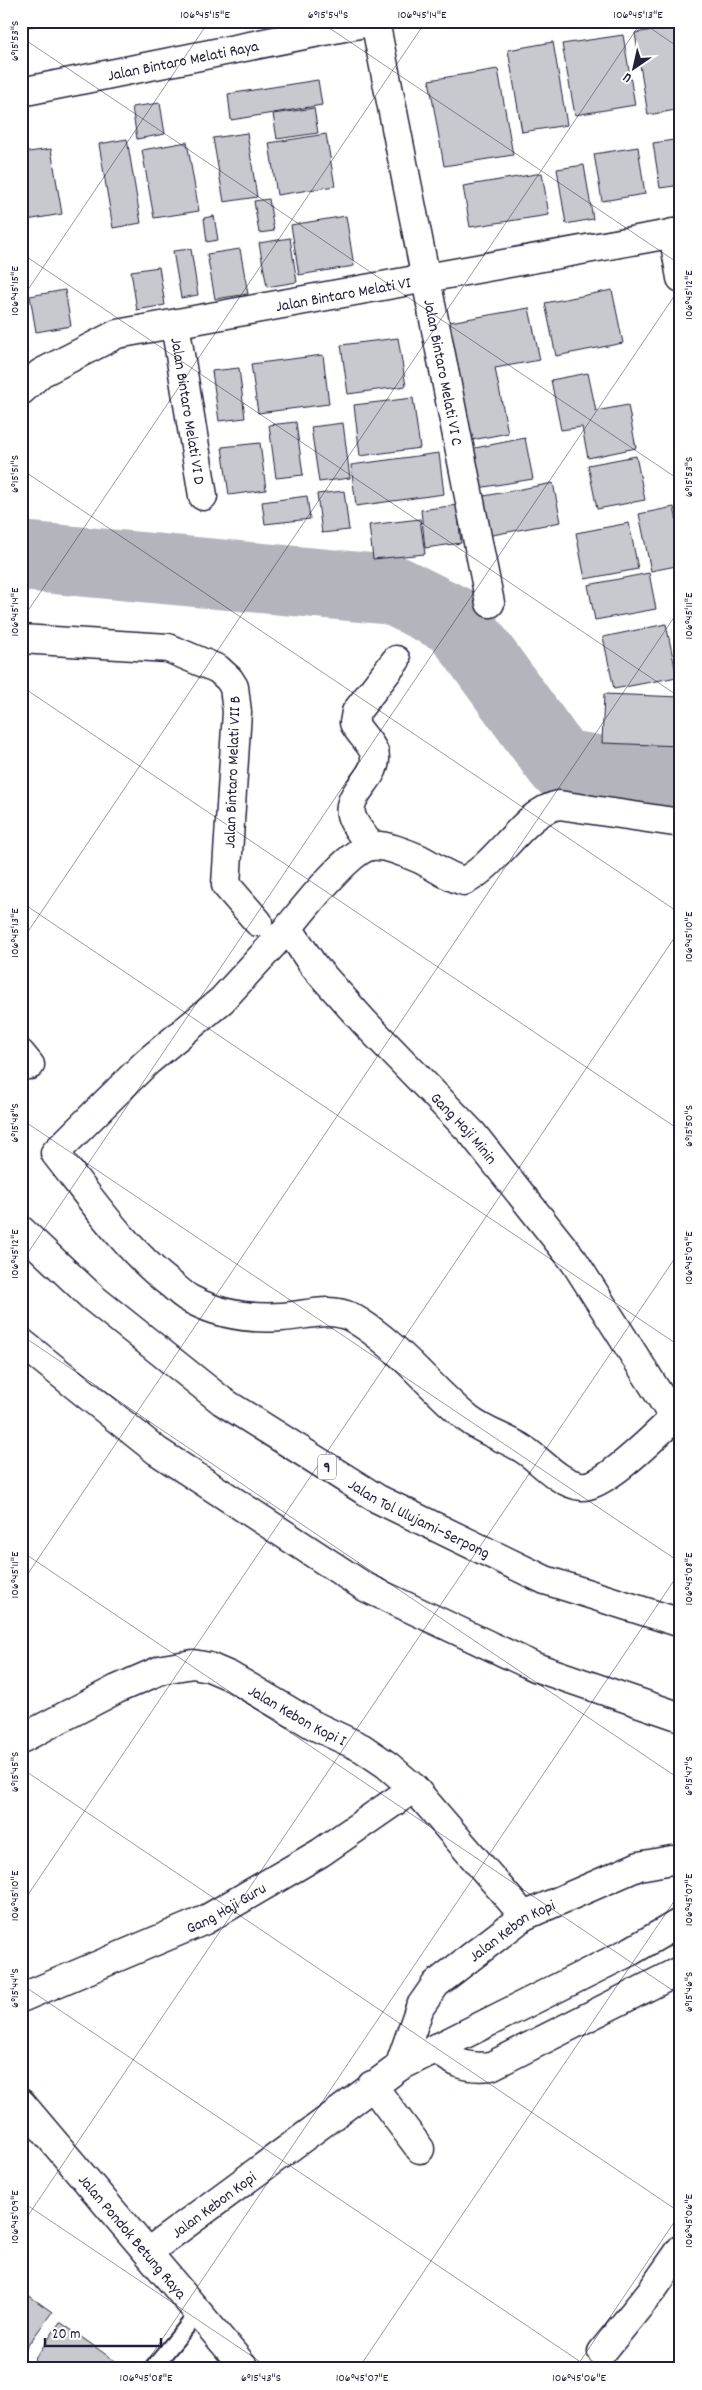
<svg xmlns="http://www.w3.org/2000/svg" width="702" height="2390" viewBox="0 0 702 2390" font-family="Dekko,sans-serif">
<rect width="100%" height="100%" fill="#fff"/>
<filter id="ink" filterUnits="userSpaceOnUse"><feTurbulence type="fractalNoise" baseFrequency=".02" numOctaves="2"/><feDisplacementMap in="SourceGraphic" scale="10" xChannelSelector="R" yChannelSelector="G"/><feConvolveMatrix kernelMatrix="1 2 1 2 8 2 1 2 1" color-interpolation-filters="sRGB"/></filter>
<g filter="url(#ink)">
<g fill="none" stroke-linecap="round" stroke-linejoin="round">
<polyline stroke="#b4b4bc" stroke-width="70" points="21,556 393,590 457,622 560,764 681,783"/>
</g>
<g fill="#c8c8cf" stroke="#22223b">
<polygon points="21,21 39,21 40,25 21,28"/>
<polygon points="676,26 681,56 681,109 648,115 635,33"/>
<polygon points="623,35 635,105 575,115 562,44"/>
<polygon points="553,42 567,125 522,132 508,50"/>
<polygon points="498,69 513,155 444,166 429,80"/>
<polygon points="318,80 322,105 231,120 228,94"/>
<polygon points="160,103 165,134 137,139 132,107"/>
<polygon points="314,108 318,133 277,139 273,114"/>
<polygon points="247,133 257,197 224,202 213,138"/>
<polygon points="326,134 335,186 277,195 269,143"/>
<polygon points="127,139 141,223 113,228 99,144"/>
<polygon points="681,139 681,185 660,188 653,143"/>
<polygon points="187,142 199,211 154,218 142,150"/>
<polygon points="638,147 645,194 602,201 594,154"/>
<polygon points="51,149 62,214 21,221 21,153"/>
<polygon points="584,165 593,219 566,224 557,169"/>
<polygon points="542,173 549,215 470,227 463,186"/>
<polygon points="269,199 274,231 259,233 254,201"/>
<polygon points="214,216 218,240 207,242 204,218"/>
<polygon points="346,216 354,266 299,275 291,225"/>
<polygon points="290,238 297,282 267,287 259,243"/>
<polygon points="191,249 198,295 181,298 173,251"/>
<polygon points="240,249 248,294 215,299 207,254"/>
<polygon points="159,267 165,305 137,310 131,271"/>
<polygon points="65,290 71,326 36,332 30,296"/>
<polygon points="612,290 623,343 556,356 545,303"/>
<polygon points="529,308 540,360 495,368 508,433 467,441 444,323"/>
<polygon points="21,320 27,354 21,355"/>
<polygon points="398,338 406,386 348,394 341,345"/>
<polygon points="323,355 329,404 258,413 251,364"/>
<polygon points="239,368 245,418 219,421 212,371"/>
<polygon points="588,373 596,411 628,405 636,448 588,458 582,427 561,430 551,380"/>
<polygon points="413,398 420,448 360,456 354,405"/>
<polygon points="296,422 303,475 276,478 269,425"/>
<polygon points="343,423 350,478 319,482 311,427"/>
<polygon points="525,438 533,479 478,488 470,449"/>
<polygon points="260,443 266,490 229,495 222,447"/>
<polygon points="439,453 444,494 356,506 351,465"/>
<polygon points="636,456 645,500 597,509 588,465"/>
<polygon points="553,483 561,522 487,536 479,497"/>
<polygon points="344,491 349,530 322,533 317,494"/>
<polygon points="307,496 310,519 265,524 262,502"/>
<polygon points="457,505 461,543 425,548 421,510"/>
<polygon points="674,507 681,540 681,565 651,571 639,514"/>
<polygon points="420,519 425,554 373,559 369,525"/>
<polygon points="629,523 638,569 585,579 576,533"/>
<polygon points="649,573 656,609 595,620 588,585"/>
<polygon points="666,624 677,677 614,689 603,637"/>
<polygon points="604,694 681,697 681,746 602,743"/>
<polygon points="21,2290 52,2312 26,2348 21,2345"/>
<polygon points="60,2322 122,2366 120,2369 46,2369 34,2360"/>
</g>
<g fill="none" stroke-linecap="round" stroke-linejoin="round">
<g stroke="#22223b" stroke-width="19">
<polyline id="lane" points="152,2369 198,2313"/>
</g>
<g stroke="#22223b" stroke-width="31">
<g id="street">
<path id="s1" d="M375 21 490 603"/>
<path id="s2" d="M21 92 374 21"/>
<polyline points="673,233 681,278"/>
<path id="s3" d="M175 324 203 496"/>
<path id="s4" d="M21 391 41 373 117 334 681 232"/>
<polyline points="21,639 168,648 218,669 229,679 234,687 237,712 226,885 258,922"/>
<path d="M371 846C365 838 357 829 353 820 340 794 382 778 374 752 370 742 359 733 354 723L356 712 396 660"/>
<path d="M288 928C303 910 350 849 372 846 385 844 408 854 420 859 436 867 447 877 464 881 499 864 524 811 559 805L681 823"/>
<polyline points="21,1054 30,1065"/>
<path id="s5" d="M676 1416C659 1432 603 1489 581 1486 558 1483 542 1461 523 1449 506 1438 484 1432 468 1419 428 1386 397 1343 351 1317 330 1306 304 1316 282 1317 251 1319 220 1315 192 1300 185 1297 179 1291 173 1286 126 1250 91 1199 55 1153L147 1062 222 1000 288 928 313 965 365 1023 472 1133 574 1261 669 1410 681 1418"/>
<path id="s6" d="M21 1739 117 1689 163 1669 193 1664 209 1667 230 1676 315 1726 362 1748 387 1765 414 1788 524 1916"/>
<path id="s7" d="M21 1998 205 1920 320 1853 414 1788"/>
<path d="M435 2048C455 2063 465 2069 491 2066L681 1970"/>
<path id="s8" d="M399 2067 420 2007 436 1984 524 1916 639 1866 672 1860 681 1862"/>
<polyline points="372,2085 420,2149"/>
<path id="s9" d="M148 2252 399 2067 631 1951 681 1922"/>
<polyline points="602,2352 653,2289 681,2249"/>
</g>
</g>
<g stroke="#22223b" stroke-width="31">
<g id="secondary">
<path id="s10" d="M21 2103 246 2369"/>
</g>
</g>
<g stroke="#22223b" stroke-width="31">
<g id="highway">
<path id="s11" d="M21 1230 93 1298 222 1401 378 1499 545 1580 681 1623"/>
<polyline points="21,1342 157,1451 365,1587 535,1667 681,1717"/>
</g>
</g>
<use href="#lane" stroke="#fff" stroke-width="15"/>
<use href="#street" stroke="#fff" stroke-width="28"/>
<use href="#secondary" stroke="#fff" stroke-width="28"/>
<use href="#highway" stroke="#fff" stroke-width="28"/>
</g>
</g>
<path fill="none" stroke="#22223b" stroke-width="1" stroke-opacity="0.45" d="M319 21 681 265M640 21 681 49M21 37 681 481M21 253 681 698M21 300 209 21M21 469 681 914M21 621 426 21M21 686 681 1131M21 902 681 1347M21 942 642 21M21 1119 681 1563M21 1263 681 286M21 1335 681 1780M21 1551 681 1996M21 1584 681 607M21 1768 681 2213M21 1905 681 928M21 1984 591 2369M21 2201 271 2369M21 2226 681 1249M142 2369 681 1570M358 2369 681 1891M575 2369 681 2212"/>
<g text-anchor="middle" stroke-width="4" stroke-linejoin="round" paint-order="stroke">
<rect fill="#fff" stroke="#646476" stroke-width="1" x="318" y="1454.5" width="18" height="25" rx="4"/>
<g font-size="15" font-weight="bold" fill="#22223b">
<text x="327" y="1472">9</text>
</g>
<g font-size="16" fill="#22223b" stroke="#fff">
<text dy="6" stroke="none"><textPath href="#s2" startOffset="165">Jalan Bintaro Melati Raya</textPath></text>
<text dy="6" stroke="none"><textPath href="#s4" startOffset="342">Jalan Bintaro Melati VI</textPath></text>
<text dy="6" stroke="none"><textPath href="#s1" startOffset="358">Jalan Bintaro Melati VI C</textPath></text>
<text dy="6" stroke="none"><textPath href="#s3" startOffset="88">Jalan Bintaro Melati VI D</textPath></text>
<text transform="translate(231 772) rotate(-88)" y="6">Jalan Bintaro Melati VII B</text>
<text dy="6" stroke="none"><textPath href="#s5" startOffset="1364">Gang Haji Minin</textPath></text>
<text dy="6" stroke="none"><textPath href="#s11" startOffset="494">Jalan Tol Ulujami–Serpong</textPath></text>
<text dy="6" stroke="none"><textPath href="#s6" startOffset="306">Jalan Kebon Kopi I</textPath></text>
<text dy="6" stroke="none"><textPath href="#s7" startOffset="224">Gang Haji Guru</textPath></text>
<text dy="6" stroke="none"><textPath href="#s8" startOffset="185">Jalan Kebon Kopi</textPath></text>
<text dy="6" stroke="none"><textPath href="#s9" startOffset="81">Jalan Kebon Kopi</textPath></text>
<text dy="6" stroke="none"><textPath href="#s10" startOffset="174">Jalan Pondok Betung Raya</textPath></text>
</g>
</g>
<rect width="702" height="2390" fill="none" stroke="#fff" stroke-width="55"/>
<g transform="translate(634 68) rotate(214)" stroke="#ffffff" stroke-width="4" paint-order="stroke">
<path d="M0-4L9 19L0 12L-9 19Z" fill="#22223b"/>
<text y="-8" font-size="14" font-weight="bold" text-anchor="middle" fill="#22223b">U</text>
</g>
<path d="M45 2338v8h116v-8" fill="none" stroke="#22223b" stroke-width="2.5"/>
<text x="52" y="2338" font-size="15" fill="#22223b" stroke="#ffffff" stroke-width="4" paint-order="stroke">20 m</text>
<rect x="28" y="28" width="646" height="2334" fill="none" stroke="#22223b" stroke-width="2"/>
<g font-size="12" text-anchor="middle" fill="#22223b">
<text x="205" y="18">106°45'15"E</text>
<text x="328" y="18">6°15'54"S</text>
<text x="422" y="18">106°45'14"E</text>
<text x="638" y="18">106°45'13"E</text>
<text transform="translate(14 41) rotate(-90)" y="4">6°15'53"S</text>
<text transform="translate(14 291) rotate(-90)" y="4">106°45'15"E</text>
<text transform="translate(688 295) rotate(-90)" y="4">106°45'12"E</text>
<text transform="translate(14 474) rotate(-90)" y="4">6°15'51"S</text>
<text transform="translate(688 477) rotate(-90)" y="4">6°15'53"S</text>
<text transform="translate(14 612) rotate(-90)" y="4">106°45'14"E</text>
<text transform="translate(688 616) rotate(-90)" y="4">106°45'11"E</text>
<text transform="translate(14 933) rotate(-90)" y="4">106°45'13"E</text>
<text transform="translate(688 937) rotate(-90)" y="4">106°45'10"E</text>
<text transform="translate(14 1123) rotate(-90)" y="4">6°15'48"S</text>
<text transform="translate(688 1126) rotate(-90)" y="4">6°15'50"S</text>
<text transform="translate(14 1254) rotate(-90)" y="4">106°45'12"E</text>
<text transform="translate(688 1258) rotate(-90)" y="4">106°45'09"E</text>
<text transform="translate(14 1575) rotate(-90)" y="4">106°45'11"E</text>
<text transform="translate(688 1579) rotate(-90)" y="4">106°45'08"E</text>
<text transform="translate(14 1772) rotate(-90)" y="4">6°15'45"S</text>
<text transform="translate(688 1776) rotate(-90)" y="4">6°15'47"S</text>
<text transform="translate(14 1896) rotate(-90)" y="4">106°45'10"E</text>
<text transform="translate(688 1900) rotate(-90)" y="4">106°45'07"E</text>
<text transform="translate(14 1988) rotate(-90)" y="4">6°15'44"S</text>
<text transform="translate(688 1992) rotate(-90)" y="4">6°15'46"S</text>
<text transform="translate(14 2217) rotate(-90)" y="4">106°45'09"E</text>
<text transform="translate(688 2221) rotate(-90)" y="4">106°45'06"E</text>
<text x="146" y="2381">106°45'08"E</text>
<text x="261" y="2381">6°15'43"S</text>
<text x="362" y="2381">106°45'07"E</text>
<text x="579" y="2381">106°45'06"E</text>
</g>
</svg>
